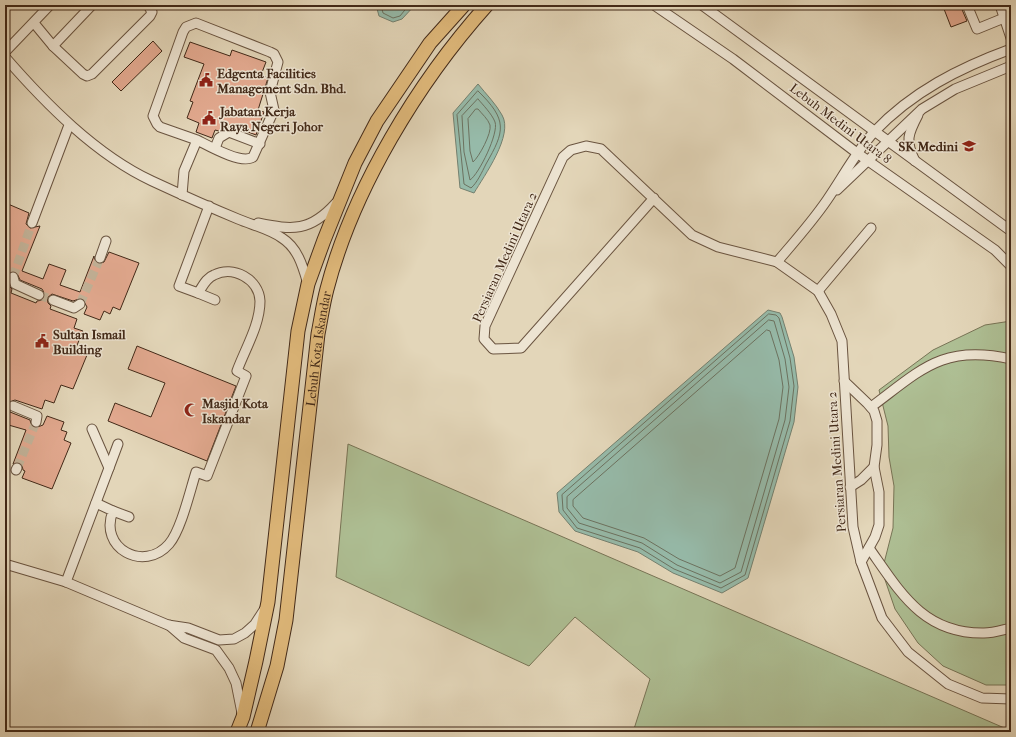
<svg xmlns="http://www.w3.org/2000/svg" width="1016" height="737" viewBox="0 0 1016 737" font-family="'IM FELL French Canon',serif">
<rect width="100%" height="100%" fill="#e3d6b9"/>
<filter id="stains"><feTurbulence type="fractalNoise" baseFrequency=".005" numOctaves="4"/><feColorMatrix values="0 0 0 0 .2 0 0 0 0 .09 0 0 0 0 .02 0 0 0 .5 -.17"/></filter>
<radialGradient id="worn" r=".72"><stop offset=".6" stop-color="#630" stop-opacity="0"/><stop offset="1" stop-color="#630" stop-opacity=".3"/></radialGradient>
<g fill="#aebf94" stroke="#787456">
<polygon points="1011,321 1011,685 986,685 943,666 918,643 895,609 882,571 893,528 894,486 889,457 888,426 879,390 933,350 985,325"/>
<polygon points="348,444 1009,730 1009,732 633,732 650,679 575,617 529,666 336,577"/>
</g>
<g fill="#96baa9" stroke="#74806f">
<polygon points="376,5 415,5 402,19 393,22 379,16"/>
<path d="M478 84C486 94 496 104 502 115 514 135 484 176 474 193L460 188 453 113Z"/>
<polygon points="768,310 780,313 782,317 794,357 798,387 794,422 748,578 722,593 673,573 638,552 575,531 559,512 557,493"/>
</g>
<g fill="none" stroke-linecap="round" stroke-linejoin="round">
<g stroke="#6c7260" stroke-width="1">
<polyline points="381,5 383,13 393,18 400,16 409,5"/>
<path d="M478 91C508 120 505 131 486 164 482 172 477 183 471 188L464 184 457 115Z"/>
<path d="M478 99C483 105 492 114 495 122 499 133 479 174 470 180L464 152 462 116Z"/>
<path d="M476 109H478C482 114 488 119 490 125 492 133 479 157 473 162L470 151 468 119Z"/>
<polygon points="769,314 776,315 779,318 790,358 794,386 790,421 745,575 721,588 674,569 640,548 577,528 563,510 562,495"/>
<polygon points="769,320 774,321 785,359 789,387 785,420 741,572 720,583 677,565 642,543 579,523 567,508 567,497"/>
<polygon points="767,330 770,331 779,360 783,387 779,419 735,568 720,576 679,559 644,538 583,518 573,506 573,500"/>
</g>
</g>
<g fill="#e2a98f" stroke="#422918" fill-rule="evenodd">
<polygon points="954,5 960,5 967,21 951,27 944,9"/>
<polygon points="153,41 162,51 121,91 112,82"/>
<polygon points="190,42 230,56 232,50 266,62 261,75 268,78 258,110 264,112 256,135 224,123 222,129 219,131 215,130 212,138 196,132 199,123 187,118 193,102 190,101 204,64 184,57"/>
<path d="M8 204 29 213 26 224 30 228 40 226 22 271 43 279 49 264 66 270 60 285 80 292 94 256 95 262 98 264 104 262 109 252 139 263 120 310 113 307 110 314 104 311 100 320 84 314 87 307 82 298 73 301 52 294 47 298 48 303 51 306 50 309 77 319 74 328 83 331 75 350 87 355 73 389 61 385 54 403 45 400 42 409 15 400 9 402 7 406 10 412 30 420 31 424 35 428 43 425 47 416 64 422 61 430 67 432 64 440 71 443 52 489 22 478 25 471 23 470 22 465 17 462 13 464 26 430 5 424V211ZM14 271 17 273 20 280 42 289 45 294 43 300 37 301 36 303 11 293 12 289 9 286 7 276 9 273Z"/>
<polygon points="137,346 236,386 207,461 108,421 115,403 151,417 165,383 128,369"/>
</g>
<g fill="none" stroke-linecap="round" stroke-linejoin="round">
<g stroke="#c3b399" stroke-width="9" stroke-dasharray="9 4.5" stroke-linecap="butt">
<polyline points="13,277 32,223"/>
<polyline points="39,295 53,300"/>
<polyline points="80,304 100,258"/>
<polyline points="5,403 13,406"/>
<polyline points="17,468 36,422"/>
</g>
<g stroke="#6a5440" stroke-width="11">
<g id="minor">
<polyline points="654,5 733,59 857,153 995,250 1011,266"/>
<polyline points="702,5 1011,231"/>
<polyline points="967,5 977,29 1004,18"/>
<polyline points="1000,5 1011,38"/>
<polyline points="34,23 53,46 83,74 87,76 92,74 150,16 152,12 148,5"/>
<polyline points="53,46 92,5"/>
<polyline points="5,52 50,5"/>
<path d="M5 57C45 103 96 155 152 181 180 194 209 207 238 219 252 225 270 229 282 238 298 248 303 267 308 284"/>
<polyline points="215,148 219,138 229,132 260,144"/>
<path d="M915 161C905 141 908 134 918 115"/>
<polyline points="837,190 922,109 955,89 1011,66"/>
<path d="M182 195 184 171 197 140 160 127 157 124 153 116 183 32 186 27 196 23 270 52 274 54 278 62 270 92 274 110 253 157C242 165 209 146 197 140"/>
<polyline points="654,198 521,348 493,349 484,339 485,326 563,157 571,150 586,146 601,149 692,235 718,247 777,262 818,291 831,314 842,341 853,527 861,562 882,618 908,652 948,684 982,698 1011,699"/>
<polyline points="32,223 69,125"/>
<path d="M258 223C293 230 310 232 336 203"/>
<polyline points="100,258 106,241"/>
<path d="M777 262C794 242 812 222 827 200 843 177 855 153 874 132 912 92 959 68 1011 49"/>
<polyline points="13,277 15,284 39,295"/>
<polyline points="818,291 871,228"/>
<polyline points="198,293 215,300"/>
<polyline points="53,300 74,308 80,304"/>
<polyline points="844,381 867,403 874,411 877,421 877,445 874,467 879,492 879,525 875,537 861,562"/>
<polyline points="13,406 37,416 36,422"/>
<path d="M871 407C922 369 943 344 1011 359"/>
<polyline points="109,468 118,444"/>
<polyline points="16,470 17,468"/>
<polyline points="850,487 861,480 874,467"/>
<path d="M96 503 113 511C98 548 144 573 169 544 181 530 190 491 196 472L207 476 246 376 237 371C245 349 260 325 260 301 259 279 233 265 214 275 206 278 203 286 198 293L179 286 209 206"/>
<polyline points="113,511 129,517"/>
<path d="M869 548C900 592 923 634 984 633 993 633 1002 630 1011 628"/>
<polyline points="5,564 66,582 168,625 188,628 219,640 234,639 245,633 255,624 264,610"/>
<polyline points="66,582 109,468 92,429"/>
<polyline points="169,625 184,638 216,650 229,668 236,683 242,713"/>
</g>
</g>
<g stroke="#422918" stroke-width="15">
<g id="highway">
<polyline points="237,732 243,717 256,661 268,602 298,331 308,284 324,240 355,163 377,121 430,43 464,5"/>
<path id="s1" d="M257 732 277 666 286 620 318 334C321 319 323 304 327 289 353 189 418 82 487 5"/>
</g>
</g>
<use href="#minor" stroke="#ede4d2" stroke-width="9"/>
<use href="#highway" stroke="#e2bb7c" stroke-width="13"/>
</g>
<defs>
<g id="civic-bare" transform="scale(1.08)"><path d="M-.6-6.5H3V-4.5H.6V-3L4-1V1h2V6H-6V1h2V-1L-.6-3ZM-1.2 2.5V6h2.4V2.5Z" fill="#8f2418" stroke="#ede4d2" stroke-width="2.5" paint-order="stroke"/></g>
<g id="school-bare" transform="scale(1.08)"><path d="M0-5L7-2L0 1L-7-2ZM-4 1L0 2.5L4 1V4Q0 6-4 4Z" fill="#8f2418" stroke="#ede4d2" stroke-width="2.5" paint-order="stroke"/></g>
<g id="mosque-bare" transform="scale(1.08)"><path d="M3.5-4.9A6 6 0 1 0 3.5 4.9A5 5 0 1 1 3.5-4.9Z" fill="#8f2418" stroke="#ede4d2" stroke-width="2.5" paint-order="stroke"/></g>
</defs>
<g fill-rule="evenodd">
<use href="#civic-bare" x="206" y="80"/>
<use href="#civic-bare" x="209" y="118"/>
<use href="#school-bare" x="969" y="146"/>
<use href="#civic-bare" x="42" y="341"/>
<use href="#mosque-bare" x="191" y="410"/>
</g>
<g text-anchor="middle" stroke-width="3" stroke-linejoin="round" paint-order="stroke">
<g font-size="13" font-weight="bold" fill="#422918" stroke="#ede4d2" text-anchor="start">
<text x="217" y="78">Edgenta Facilities<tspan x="217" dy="15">Management Sdn. Bhd.</tspan></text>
<text x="220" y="116">Jabatan Kerja<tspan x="220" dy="15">Raya Negeri Johor</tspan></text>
<text x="958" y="151" text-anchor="end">SK Medini</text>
<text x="53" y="339">Sultan Ismail<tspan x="53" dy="15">Building</tspan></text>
<text x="202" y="408">Masjid Kota<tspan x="202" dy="15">Iskandar</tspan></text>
</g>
<g font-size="13" fill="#422918" stroke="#ede4d2">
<text transform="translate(841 123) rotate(37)" y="5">Lebuh Medini Utara 8</text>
<text transform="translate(504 257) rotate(-66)" y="5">Persiaran Medini Utara 2</text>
<text dy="5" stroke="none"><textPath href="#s1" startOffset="389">Lebuh Kota Iskandar</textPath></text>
<text transform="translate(836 462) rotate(-94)" y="5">Persiaran Medini Utara 2</text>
</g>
</g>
<rect width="1016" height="737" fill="none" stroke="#e3d6b9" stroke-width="20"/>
<rect x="6" y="6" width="1004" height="725" fill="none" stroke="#422918" stroke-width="2"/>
<rect x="10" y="10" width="996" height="717" fill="none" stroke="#422918"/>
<rect width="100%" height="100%" filter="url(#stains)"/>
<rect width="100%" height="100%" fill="url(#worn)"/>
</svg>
